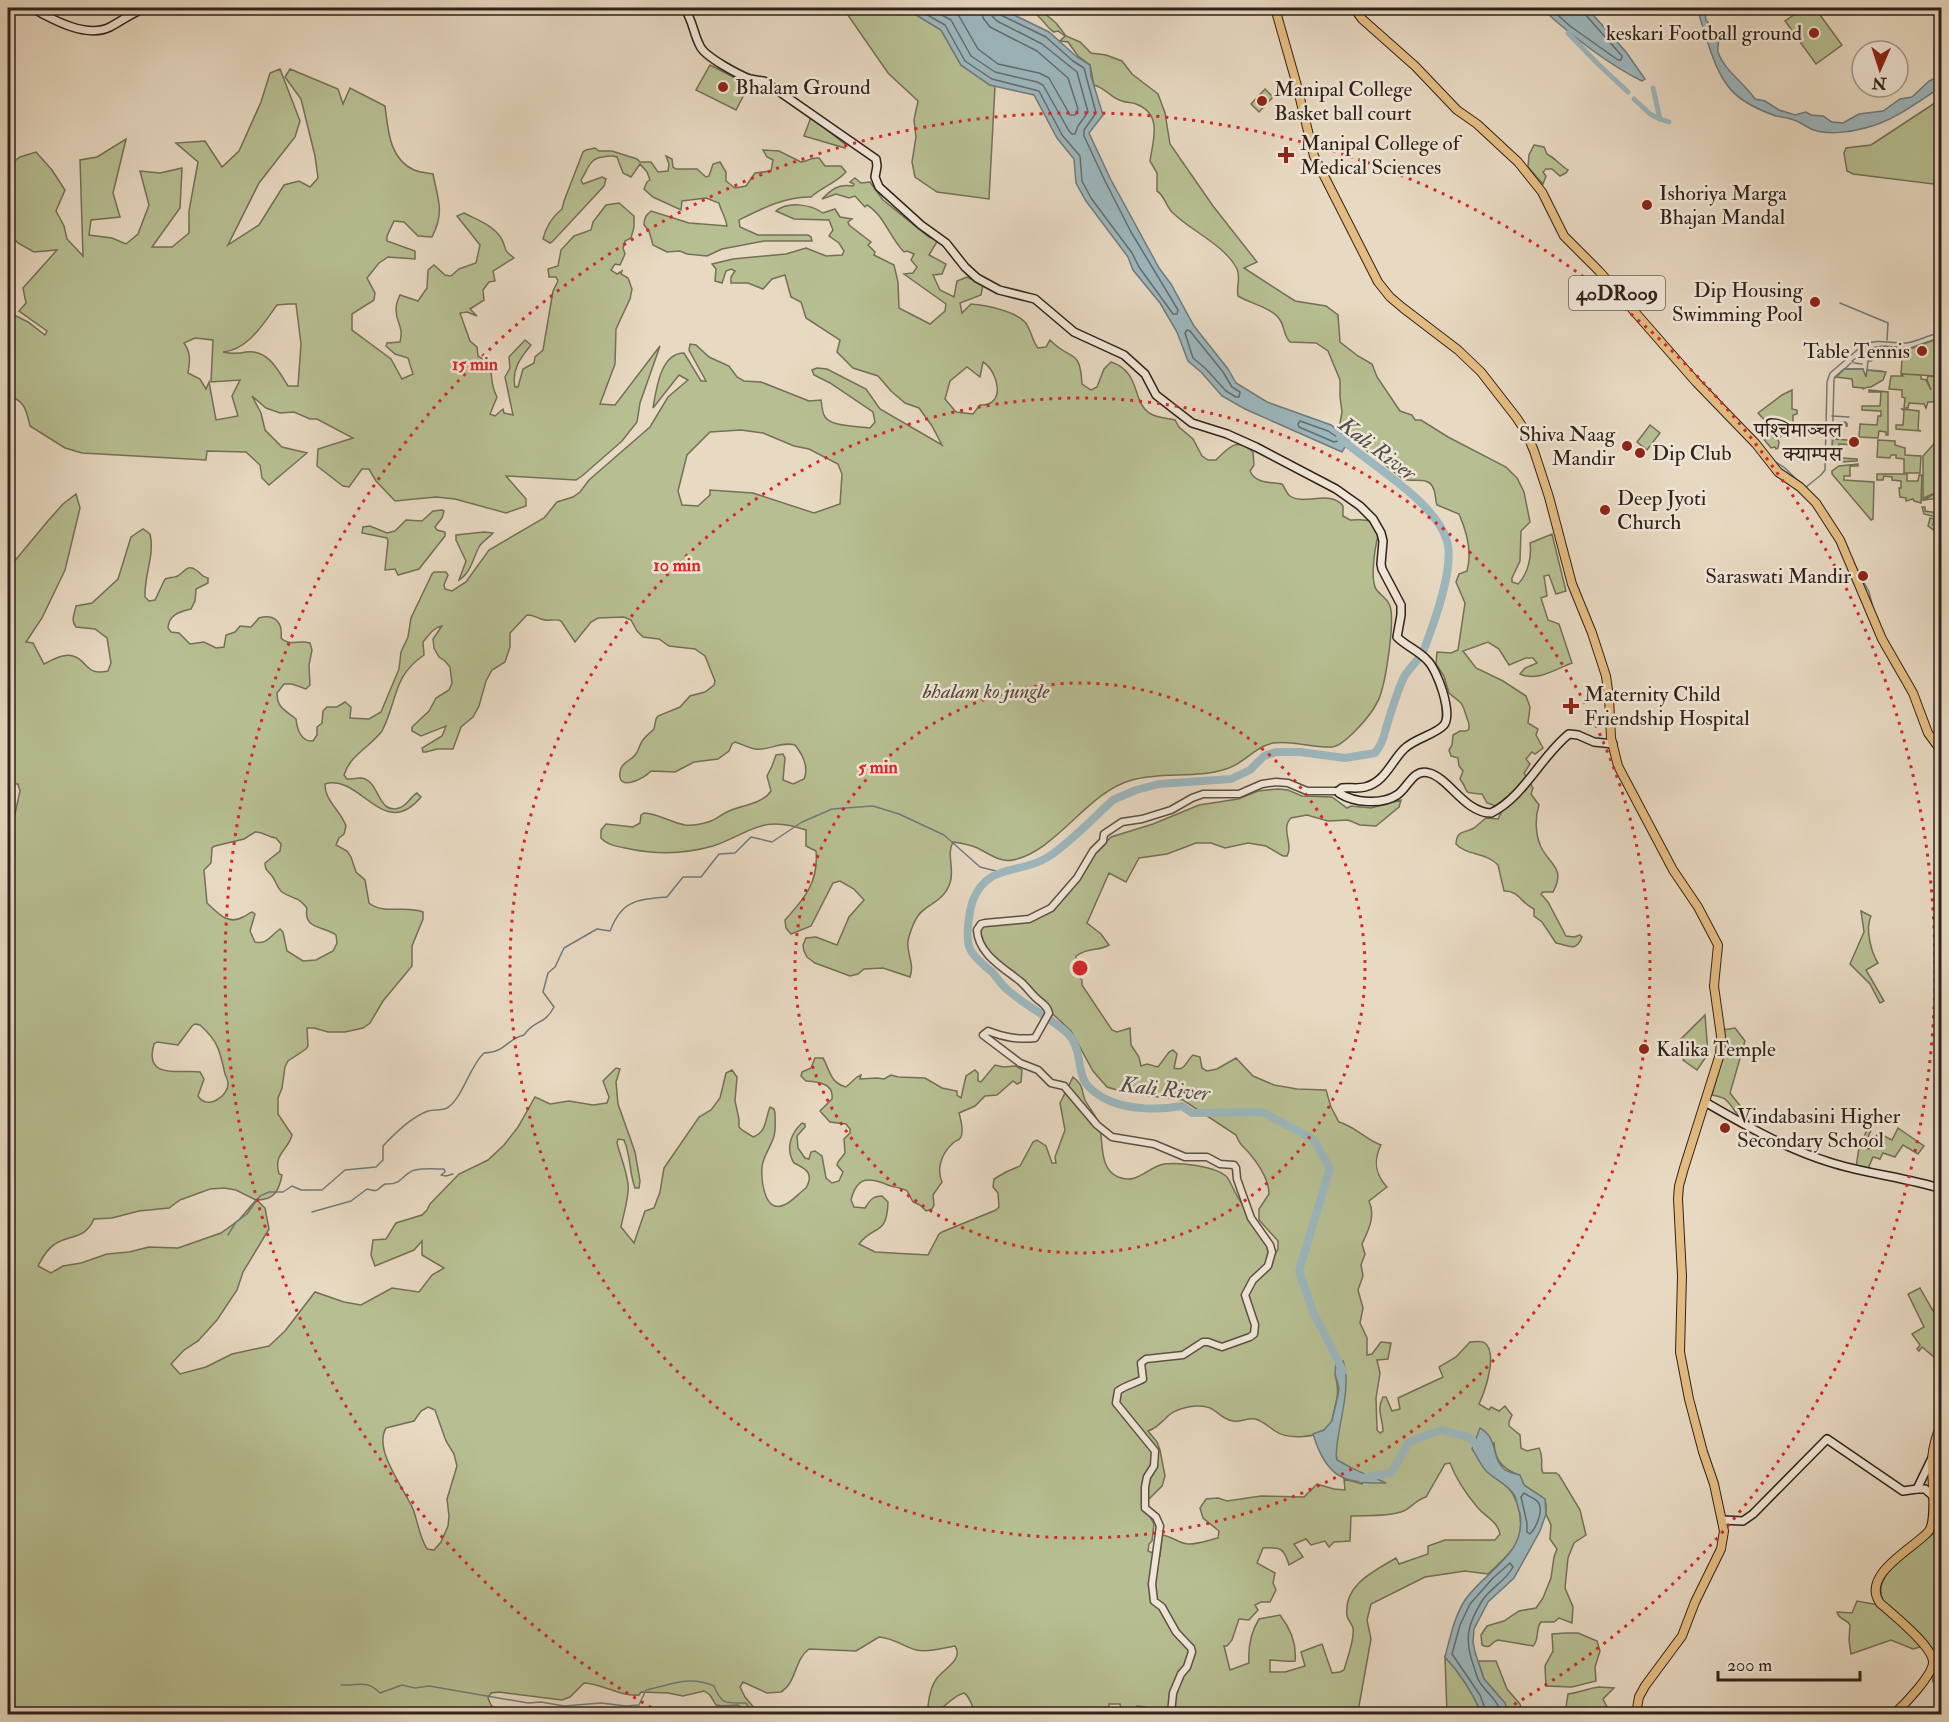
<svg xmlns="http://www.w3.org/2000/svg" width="1949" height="1722" viewBox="0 0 1949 1722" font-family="'IM FELL Double Pica','Noto Serif Devanagari',serif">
<rect width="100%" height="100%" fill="#e8d9c2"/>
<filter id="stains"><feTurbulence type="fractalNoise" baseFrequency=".00333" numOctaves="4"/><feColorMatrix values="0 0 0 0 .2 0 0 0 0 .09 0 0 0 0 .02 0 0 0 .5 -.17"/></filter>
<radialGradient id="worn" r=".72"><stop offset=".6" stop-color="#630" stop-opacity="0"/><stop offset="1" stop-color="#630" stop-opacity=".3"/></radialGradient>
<g fill="#b7bf92" stroke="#737056" stroke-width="1.5" fill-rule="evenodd">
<polygon points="843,8 905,8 941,30 961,65 990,85 995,86 989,199 937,192 915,177 912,162 916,137 914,120 918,101 888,73"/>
<path d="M1027 8H1038L1056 23 1066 36 1080 42 1091 53 1106 55 1122 61 1132 74 1158 94 1165 113 1170 144 1213 206 1257 262 1244 268 1295 301 1326 306 1338 315 1340 342 1358 356 1372 364 1377 377 1400 411 1412 415 1415 420H1421L1448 437 1506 467 1517 478 1524 492 1530 522 1521 531 1520 561 1512 578V582L1518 584C1528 574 1532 556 1530 543L1552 534 1566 591 1556 594 1549 575 1544 576 1547 596 1541 598 1548 620 1559 624 1572 663C1556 669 1537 682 1520 674L1525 668 1537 663 1533 658H1526L1509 665 1499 649 1488 642 1463 651 1476 668 1503 681 1526 696 1530 707 1528 723 1538 729 1536 735 1543 748 1535 754 1532 752 1526 759 1530 764 1524 773 1533 788 1531 794 1539 805C1535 817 1535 834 1541 847 1550 865 1566 868 1553 892H1543L1541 894 1548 902 1566 936 1574 937 1580 935 1582 937C1576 953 1568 945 1556 943L1542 922 1534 916V909C1522 904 1518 890 1504 891L1498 865C1486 852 1467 856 1456 844 1457 829 1464 834 1474 828 1478 825 1482 821 1486 818L1498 819 1501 813 1499 807 1487 803 1482 794C1460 792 1471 794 1460 779L1463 771 1459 766 1458 758 1451 756 1449 750 1452 745 1453 735 1460 731H1466L1469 729V724L1464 709 1461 703 1449 693 1444 676 1436 664 1437 652 1451 653 1458 650 1465 603 1456 582 1459 574 1467 571C1472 553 1467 532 1459 514L1437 505C1435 499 1436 495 1434 490 1430 475 1413 483 1403 479L1339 429 1342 412 1340 397V380L1328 351 1316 343 1290 342C1283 335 1285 327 1280 320 1273 308 1249 303 1238 296 1236 287 1241 278 1237 269 1225 245 1191 231 1173 213 1166 207 1165 196 1157 191V173L1150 161C1153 140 1163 114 1136 104 1132 102 1127 103 1122 101 1111 98 1107 89 1094 85L1090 65 1078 56 1068 42 1060 41 1065 36 1058 31 1054 32C1047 28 1045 22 1039 17 1036 14 1031 11 1027 8Z"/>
<polygon points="1804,8 1815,8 1842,45 1816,64 1785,21"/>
<polygon points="710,65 749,85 736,110 696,90"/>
<path d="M280 69 300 121 295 137 259 183 228 245 259 225 284 185 299 181 310 187 318 178 315 156 301 99 285 77 290 69 338 89 343 104 350 88 385 106C388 129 389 159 414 170 419 172 427 173 433 174 438 200 445 212 432 237L418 236 404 222 394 221 387 236V241L415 251V259L388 257 379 263 367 278 375 293 374 300 352 314V330L391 359 402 379 413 374 408 358 395 354 386 346 387 343 400 342C404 326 396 323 396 310 396 306 398 299 400 295L418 301 427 288 428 270 434 265 445 275 451 276 459 269 476 263 480 245 457 216 464 213C476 219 494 226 501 238 508 250 501 248 514 258L493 271 495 281 489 282 483 290 484 300 470 309 477 316 467 312 460 313 470 341 477 347 478 356C499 369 486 377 497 397L490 414 495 416 503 409 504 413 513 415 505 377 510 368 509 357 525 340 531 345C521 357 511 370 515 387H518L523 369 534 363 535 357 543 350 553 291 558 281 556 277H549L548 269 558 266 561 250 574 236 591 230 593 222 606 205 619 203 634 216V227L631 238 625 241 623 248 625 254 620 265 615 264 611 270 617 274 622 271 621 274 628 278 632 289 630 299 616 329 615 364 600 404 615 405 660 346 640 403 637 422 622 441 582 476 576 480 506 476 526 499V506L506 513 455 499 436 497 395 501 376 481 369 469H362L349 487 343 486 317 466 318 449 353 438 317 419H310L294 412 280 413 266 408 252 396 261 413 265 430 282 447 307 453 269 485 262 478 260 465 246 452 207 451 206 460 82 453 65 448 30 426C27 412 24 398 8 397V312L28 322 45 335 47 331 19 311 26 303 23 288 57 250 34 252 18 243 8 232V166L20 157 36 152 52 170 65 190 56 211 64 226 67 239 83 256 80 160 97 157 126 139 113 193 120 217 91 220 89 235 112 238 126 244 138 234 149 205 140 171 160 173 182 168 180 208 152 247H172L189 233V211L198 162 176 143 205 141 222 167 239 151 261 102 270 73ZM288 304H296L301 344 298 386H288C278 370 268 349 246 352 237 354 232 354 223 352 248 350 263 324 277 305ZM195 338 213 340 211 382 240 380 232 396 238 416 216 420 209 382 206 389 200 379 188 373C190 361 191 353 184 343Z"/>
<polygon points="1265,89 1273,97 1259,112 1251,104"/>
<polygon points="1941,99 1941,185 1853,174 1847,171 1844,153 1846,148 1871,145"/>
<polygon points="811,117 846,145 845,148 804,136"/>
<path d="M1534 145 1544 147 1547 154C1555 158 1560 165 1568 170L1566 173 1560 176 1552 169H1546L1543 172 1546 176 1543 184 1528 167 1529 155Z"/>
<path d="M595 148 599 151H612L637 159 640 162H651L658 172 668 171 669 164 666 156 672 159 673 167 676 169H697L706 177 709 176 713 164 720 162 726 172V181L735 188 746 186 755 173 771 171 773 160 767 157 763 150 779 151 801 162C807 162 810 157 819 158L825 166H841L846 172C836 183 822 187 811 197 786 196 761 209 739 220L740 227 758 235H808L811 237 812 241H764L722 249 707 256 687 254 680 251 667 252 653 245 649 231 644 225C644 218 646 215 651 211L689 223 727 226C726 218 721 211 719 203L706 198 682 201 681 210 653 197 644 189 647 182 650 180 647 172 640 164 631 177 623 173 617 157C612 155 609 156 603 157 589 158 588 170 581 180L583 184 602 177 606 179 604 186 553 241 550 243 543 239C546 226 552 217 562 209L564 201 583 152 586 150Z"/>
<path d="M855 178 861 183 870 182 883 200 929 237 938 240 929 255 946 264 942 274 933 275 940 290 954 297 957 281 967 277 983 285 981 295 960 303 962 313 971 304C986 305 1014 311 1025 322 1031 329 1032 341 1038 348L1046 347 1050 340C1071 362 1080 347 1082 384L1091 390 1097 387 1104 369 1111 362C1142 372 1131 403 1151 414 1158 418 1167 418 1175 420L1179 427 1193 439 1202 456 1208 460H1216C1229 447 1237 437 1253 452L1254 465 1250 471C1256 484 1270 482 1282 484 1285 488 1287 494 1290 496 1304 506 1331 489 1343 506V516L1350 520C1365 520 1373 516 1378 536 1375 547 1370 579 1376 589 1380 595 1388 599 1390 606 1395 622 1386 679 1380 696 1379 700 1376 704 1374 708 1367 719 1344 746 1332 747 1312 748 1292 740 1273 743 1254 747 1244 764 1226 769 1196 779 1163 771 1132 780 1087 792 1057 851 1013 860 999 863 987 852 975 847 968 844 960 843 953 842 946 855 955 869 950 883 943 904 923 904 916 919 913 924 909 935 908 941 906 953 915 963 910 977L883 968 864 969 858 974 850 976 815 963 807 957 804 951 803 945 806 938 816 937 837 945 849 917 864 900 854 889 840 881 833 883 811 926 791 934 786 928 785 920C804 899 819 882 816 851L806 846V830C761 814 751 833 713 846 685 854 659 855 630 849 621 847 608 846 601 838V830L606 824 633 827 640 823 641 815 644 813C659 814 670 822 685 825 693 826 701 824 708 822 715 820 719 816 725 813 739 805 762 805 771 791L767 776 772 766 776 755 783 754 785 758 783 780 793 784 804 779C809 767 803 755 795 745 781 741 769 751 755 749 748 748 742 744 735 742L732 744 729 751 718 759 694 762 675 772 651 771C645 778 617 793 620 772 621 762 630 762 635 755 638 752 639 747 641 743 644 737 650 733 654 729L656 719 658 716 680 707 690 696 705 692 714 685 715 681 705 656 695 649 669 646 659 639 643 637 637 631 631 620 624 617 598 618 591 622 575 642 561 621C555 618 548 622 541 619 535 617 534 615 527 615L510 633V647L505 662 492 670 486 681 479 706 473 717 461 727 453 749H437L426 752H423L422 748 442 736 446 726 421 736 412 731V727L429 711 436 698 449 690 452 683 450 667 445 661 439 657 434 648 433 639 442 626C434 627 429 635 423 642L424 655C392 677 398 700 382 731 370 747 350 755 344 775L347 779C352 779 357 778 361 778 380 780 377 815 399 808 407 806 410 797 417 793L421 797C384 842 360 773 325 784 324 800 341 811 346 826L344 834 339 838 336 845 347 851 351 857 356 872 365 880 369 903C383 915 406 905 423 912V919L412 946V966L383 1001 370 1023 363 1028 345 1032H328L314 1028H307L308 1046 306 1049 288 1061 285 1067 282 1088 278 1098V1114L292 1135C288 1151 273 1153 279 1174L282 1175C279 1191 274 1200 257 1200L265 1208 269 1229 243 1272 237 1290 217 1320 198 1341 184 1350 171 1364 180 1374 206 1367 232 1354 269 1346 285 1331 315 1292 344 1302 361 1305 392 1288 419 1292 432 1275 444 1268 422 1255V1241L414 1250 375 1266 371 1255 373 1240 386 1239 396 1223 422 1215 427 1210 430 1204 459 1174 488 1160 504 1145 518 1127 535 1097 550 1104 569 1101 593 1105 607 1103 609 1097 603 1081 616 1068 620 1069 616 1082 618 1104 635 1152 640 1181 639 1188H635C629 1172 631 1156 624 1140L618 1139 617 1143C621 1158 626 1169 628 1184 630 1195 623 1215 621 1227L634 1243 645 1211 654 1208 660 1192 664 1168 699 1117 711 1110 720 1098 726 1073 732 1070 737 1077 735 1101 739 1119V1127L742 1130 753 1137C767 1132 765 1119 770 1107L774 1109 775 1113C775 1120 776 1129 774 1136 771 1147 763 1156 762 1167 761 1179 764 1214 784 1205 792 1202 799 1193 806 1188 814 1174 807 1169 794 1163 785 1149 791 1133 802 1123L805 1124V1127L797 1136 798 1148 805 1158 809 1159 811 1152 815 1151 822 1156 826 1178 832 1183 839 1181 843 1172 837 1165 838 1162 845 1153 844 1139 850 1133V1129L846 1124 830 1122 820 1111 832 1099C834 1083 818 1082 806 1081L801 1076 802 1072 811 1068 815 1058H823C830 1070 830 1083 846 1087L857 1077 861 1075 860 1079 877 1078 884 1079 891 1075 898 1077 925 1078 942 1088 957 1091V1095L961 1098 966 1076 975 1070 978 1073V1081L981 1082 995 1065 1003 1067 1016 1066 1022 1070 1021 1082 1017 1084 1013 1081 997 1095 985 1096 975 1106 959 1113C961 1120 964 1130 961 1137 959 1141 956 1140 953 1143 942 1153 936 1168 942 1182L933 1195 934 1205 932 1209 926 1211 920 1205 913 1202 907 1191C901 1187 895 1188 888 1185 869 1177 857 1176 851 1200L854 1207 865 1208C870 1200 873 1196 882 1196L888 1202C887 1237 874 1224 859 1244L875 1252 928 1255 939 1234 942 1232 996 1210 999 1207 998 1193 993 1187 994 1179 1006 1172 1020 1166 1033 1142 1037 1140 1046 1146 1052 1163H1056L1055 1157 1065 1130 1060 1103 1073 1077C1084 1086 1081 1089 1085 1100 1089 1108 1096 1115 1099 1124 1104 1141 1098 1168 1118 1177 1138 1185 1147 1167 1164 1164 1179 1162 1214 1166 1226 1176 1230 1180 1232 1187 1235 1192 1243 1209 1260 1226 1267 1242 1269 1245 1269 1251 1270 1255L1274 1256 1278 1249V1241L1259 1220V1209L1269 1194C1269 1181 1259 1165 1250 1154 1243 1146 1240 1146 1236 1135L1183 1100 1127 1093 1107 1087 1093 1071 1071 1031 994 959 984 946 978 933 982 926C1005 924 1033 925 1052 909L1091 857 1111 837 1153 824 1199 805 1238 799 1258 791 1278 789 1288 790 1302 796 1332 797 1347 808 1351 806 1371 808 1401 800 1399 807 1376 826 1360 825 1348 820 1328 821 1307 815 1291 818C1280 829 1294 844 1287 856H1283L1266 846 1248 843 1225 848 1211 843H1196L1167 854 1139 858 1126 882 1109 873 1087 923 1101 934 1109 945C1097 952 1090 946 1076 956V974L1082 980V985L1112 1030 1117 1032 1130 1028 1131 1045 1139 1057 1141 1066 1147 1064 1158 1067 1169 1052 1173 1050 1177 1054 1174 1068C1185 1072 1186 1061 1193 1055L1200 1057 1202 1068 1207 1071 1217 1069 1236 1058 1253 1076 1274 1085 1297 1089 1326 1090 1331 1107 1339 1122C1356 1127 1365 1139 1381 1145 1373 1161 1375 1174 1387 1187L1369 1201C1376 1216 1368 1231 1362 1244L1365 1254 1361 1265 1363 1276 1358 1290 1363 1308 1360 1323 1367 1338V1355L1372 1354 1381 1342 1391 1343 1388 1359 1377 1360 1380 1373 1376 1398 1377 1430 1380 1433 1383 1431C1383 1419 1376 1410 1383 1397H1386L1392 1411 1400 1409 1398 1398 1443 1377 1439 1367 1456 1357 1470 1342C1474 1342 1481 1340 1485 1343 1498 1354 1485 1391 1479 1404L1489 1410 1491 1407 1499 1411 1505 1406 1512 1415 1509 1422V1426L1520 1435 1521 1448 1527 1451 1539 1448C1545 1460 1539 1465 1543 1473H1556L1559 1475 1580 1510 1586 1535 1574 1543 1568 1558 1565 1588 1573 1607 1572 1623 1559 1618 1554 1622H1541C1535 1629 1540 1639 1533 1646L1498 1640C1490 1642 1492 1650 1482 1645L1481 1635 1487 1626 1504 1621 1519 1611 1536 1608 1543 1598 1551 1578 1554 1557 1557 1549 1550 1539 1551 1525 1546 1514V1504L1542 1497 1524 1485 1519 1475C1503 1469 1495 1461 1494 1443L1479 1459C1488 1476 1497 1477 1509 1489 1515 1495 1517 1503 1519 1510 1526 1543 1510 1553 1488 1574L1465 1571 1425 1577 1371 1604 1367 1620 1371 1639 1359 1706 1356 1714H1146L1145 1707 1137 1706 1133 1712H1121L1120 1704H1109L1108 1714H1065L1058 1711 1053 1714H974C974 1708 969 1696 964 1693 951 1696 946 1709 933 1712L928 1706C929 1696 931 1686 937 1678 944 1669 964 1659 955 1646 943 1648 928 1653 916 1650 903 1646 893 1638 879 1637L856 1651 809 1649C794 1660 797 1682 781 1692L767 1693 743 1682 740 1687 745 1697 756 1710 752 1714 748 1713 738 1705 722 1706 716 1705 710 1695 704 1691 683 1696 668 1693 641 1692 639 1695C620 1697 604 1684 584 1683L570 1697 562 1700 499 1692 491 1693 488 1698 491 1705 501 1714H8V820L15 814 20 791 18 784H8V569L47 522 63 504 76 494 80 508 65 570 42 618 26 642 33 643 44 664C52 660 64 653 73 656 89 661 85 676 108 671L111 663 107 638 95 629 76 627C70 620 75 613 76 606L92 603 118 579 131 537 143 529 150 534C155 555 144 575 145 597L149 601 155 600 165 579C169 577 176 578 179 575 185 571 188 564 196 570 202 574 201 577 208 578V583L196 589 195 601 191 609C180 612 169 614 168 628L171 632 179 633 190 644 204 642 216 648 224 647 226 635 235 632 240 626 251 627 259 618C275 613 283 623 281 638 289 647 299 639 310 643L312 650 309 665 310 685 306 689 292 684H284L277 693C277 708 285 710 296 719 297 729 301 742 313 741L317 735V727L322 723 323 711 327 707H337L345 702 351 707 350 718 369 719 381 712 399 669 401 652 408 637 411 618 432 574 434 572H446L448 575 444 585 445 589 452 591 466 582 489 550 544 518 557 502 573 497 580 492 589 480 650 427 668 397 688 380 679 375 653 408C656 391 660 353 684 353L701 381H706L689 350 690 344 696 345 709 357 729 366 737 377 744 381 761 382 809 401 821 400C822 405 822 411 824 415 828 427 858 426 870 428L875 422 873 412 830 383 814 375 812 370 817 368 827 369 866 389 880 409 942 445 932 426 919 408 905 403 891 391 878 376 853 368 837 352 840 340 806 318 801 302 791 297 785 275 772 279 763 289 748 283H731V277L735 271 731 269 726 271 722 283 715 281 716 269 712 264 733 259 786 254 806 248 826 256 842 255 844 251 839 243 829 236 833 230 829 220 794 219 776 211C788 201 810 204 823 213L835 209 840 217 852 219 848 222 849 225 871 242 868 245 875 252 874 255 894 265 898 282 899 308 930 324 945 311 946 304 904 274 913 273 917 267 911 260 914 254 907 251 904 252C890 238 884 215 867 205L865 207 855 196 849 198 836 194 822 199C832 189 838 184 853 186L854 184 850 182ZM983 362C998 371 1007 406 980 405L973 414 956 412 945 399 950 381 967 367 980 377ZM741 430 763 433 794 446 809 449 838 464 842 474 840 504 814 513 753 493 710 490V495L698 506 682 505 678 491 687 455 710 432ZM255 832C262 831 267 837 276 838L281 844 280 851 265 863C265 870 267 870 272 876 276 881 277 888 282 892 293 900 297 895 307 908 303 929 323 926 336 935L337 943 333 951 316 960 303 961 287 951 283 932 280 929C271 935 267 945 255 942L250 931 255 914 252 912C249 913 246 916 243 917 228 926 217 912 207 903L204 870 211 863 212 848 215 846 244 839ZM195 1024 200 1025C218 1041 220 1051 225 1074 226 1077 228 1080 228 1083 229 1096 207 1111 198 1096L204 1079 200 1072C182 1069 143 1081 154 1044L157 1042 178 1045 192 1026ZM224 1188 236 1190 256 1200 239 1220 221 1233 178 1248 149 1247 129 1252 107 1254 81 1263 63 1266 51 1273 38 1266C42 1258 47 1249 55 1244 70 1234 85 1240 94 1219L112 1218 139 1211 169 1208 180 1200 210 1189ZM1335 1374 1345 1386C1343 1405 1333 1443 1337 1460L1362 1474 1370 1475 1362 1484 1344 1479 1345 1490 1334 1489 1317 1484 1304 1497 1261 1496 1227 1501 1218 1498 1206 1499 1200 1508 1203 1518 1219 1531 1218 1538C1209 1540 1198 1544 1189 1544 1179 1544 1172 1536 1162 1535L1160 1556 1148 1551 1149 1544 1152 1541 1154 1524 1150 1517 1147 1501 1162 1486 1165 1476 1160 1450 1157 1442 1148 1431C1157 1428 1159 1424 1166 1418 1173 1410 1185 1407 1196 1406 1218 1405 1215 1417 1233 1421 1240 1423 1248 1417 1255 1419 1263 1421 1269 1427 1275 1431 1288 1440 1321 1439 1330 1424 1333 1420 1332 1419 1333 1415 1337 1398 1340 1392 1335 1374ZM428 1407 435 1410 446 1441 454 1454 457 1466 447 1499 449 1516 448 1526 441 1542 434 1550 427 1549C419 1536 418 1522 413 1509 404 1488 373 1450 386 1428L414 1421 421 1411ZM1450 1463C1456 1479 1467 1495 1478 1508 1486 1517 1498 1522 1500 1534L1495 1540H1445L1428 1546V1554L1399 1564 1396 1558C1374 1571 1343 1585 1347 1616 1348 1620 1352 1624 1353 1628 1355 1639 1347 1659 1344 1670L1340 1672 1332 1673 1322 1644 1301 1652 1305 1666 1285 1672H1270V1660C1279 1660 1286 1662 1295 1661 1297 1644 1290 1628 1280 1615L1259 1619C1251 1632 1248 1648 1249 1663L1230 1670 1224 1646H1227L1232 1640 1239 1619 1249 1620 1258 1610 1255 1605 1261 1602H1270L1276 1590 1273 1583 1275 1573 1257 1563 1263 1548C1281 1547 1284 1548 1289 1565L1303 1557 1294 1544 1306 1539 1311 1545 1325 1541 1329 1547 1334 1542 1350 1541 1351 1516C1367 1515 1385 1517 1401 1512 1411 1509 1415 1500 1426 1497L1445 1464Z"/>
<polygon points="1934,340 1941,340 1941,371 1936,371 1936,376 1902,374 1921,375 1921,379 1926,380 1931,390 1927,380 1928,376 1936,377 1935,394 1939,398 1935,398 1934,402 1928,402 1926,408 1924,404 1909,403 1908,408 1904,408 1905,398 1902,397 1902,390 1889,389 1891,376 1903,376 1901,374 1902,360 1899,358 1899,351 1892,350 1892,348 1910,349"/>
<polygon points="1844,369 1863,369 1866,377 1867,370 1886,372 1883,380 1871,387 1868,387 1863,389 1863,388 1853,387 1852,379 1835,377"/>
<polygon points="1792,390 1792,409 1797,410 1797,414 1793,415 1793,424 1792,424 1791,433 1782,434 1780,437 1778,435 1776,436 1779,442 1778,448 1776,449 1775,447 1771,448 1762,437 1772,428 1758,413 1782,395"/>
<polygon points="1869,390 1888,392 1888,435 1886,435 1886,432 1879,431 1878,438 1859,437 1860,424 1877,425 1878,416 1881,416 1881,411 1862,410 1862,406 1880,406 1881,392 1869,392"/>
<polygon points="1902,409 1919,411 1918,430 1921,431 1896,429 1896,425 1903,425 1904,411"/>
<polygon points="1834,423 1847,424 1847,426 1837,426 1839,434 1836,434 1836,439 1857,441 1857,445 1839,444 1837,455 1840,456 1841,458 1857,459 1857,461 1838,462 1833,458 1832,447"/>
<polygon points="1650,425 1660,433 1647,450 1637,442"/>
<polygon points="1941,436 1941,494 1932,494 1924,498 1923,501 1923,456"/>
<polygon points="1878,440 1895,441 1895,445 1905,448 1905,455 1921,456 1920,473 1904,473 1904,459 1896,458 1896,455 1891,455 1890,458 1877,457"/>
<polygon points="1858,464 1858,466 1850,466 1850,476 1844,476 1844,480 1874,482 1873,519 1871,520 1832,474 1832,471 1839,466"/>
<polygon points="1877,474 1907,474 1907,481 1918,481 1919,475 1922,475 1921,503 1914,501 1913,499 1906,501 1906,498 1900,497 1899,488 1901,488 1901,481 1892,480 1892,477 1884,476 1883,480 1877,480"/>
<polygon points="1932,495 1941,495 1941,526 1935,531 1928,526 1930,518 1934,519 1933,525 1938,526 1940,518 1924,514 1922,507 1925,507 1925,511 1938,513 1939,498 1924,500"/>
<polygon points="442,510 444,511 442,518 435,527 437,530 445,532 445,536 419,569 398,575 395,569 385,570 388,541 387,538 362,533 363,527 370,526 387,533 395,531 406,520 422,521 433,511"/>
<path d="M484 532 493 533C489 538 482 541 479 547 473 558 471 573 459 580L466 561 456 540V535Z"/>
<path d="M1861 911 1871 916C1865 929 1871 952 1878 963L1866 970 1884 1001 1880 1003 1870 984 1850 964 1864 932Z"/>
<polygon points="1705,1015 1708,1054 1697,1070 1683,1060 1687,1055 1679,1041"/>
<path d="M1735 1028 1745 1041 1730 1093 1745 1112 1750 1124C1737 1120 1735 1108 1726 1100 1723 1097 1716 1096 1712 1095L1724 1050 1723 1030Z"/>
<polygon points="1868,1128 1871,1130 1864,1147 1869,1149 1878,1133 1892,1140 1898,1128 1924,1146 1918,1154 1903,1145 1895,1157 1883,1153 1880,1159 1873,1157 1867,1171 1856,1168 1859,1147"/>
<polygon points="1920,1288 1932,1309 1941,1322 1941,1363 1922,1347 1919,1351 1917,1349 1920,1345 1912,1334 1924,1327 1908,1294"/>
<path d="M1934 1490 1941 1493V1686L1933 1682 1932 1676 1935 1662 1924 1642 1920 1647 1913 1649 1891 1640 1851 1654 1849 1640 1850 1625C1847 1619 1839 1620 1837 1612L1852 1613 1857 1601 1879 1605 1881 1603V1586L1888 1570 1934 1533 1938 1509Z"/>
<polygon points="1566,1633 1578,1633 1597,1641 1600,1651 1595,1667 1596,1681 1572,1687 1546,1686 1545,1666 1553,1651 1552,1634"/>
<path d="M1445 1657C1460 1673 1473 1694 1482 1714H1447Z"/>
<polygon points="1478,1661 1496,1661 1507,1689 1520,1704 1523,1714 1508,1714 1505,1703 1484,1679"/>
<path d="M1599 1687 1614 1688 1603 1699 1607 1707V1714H1565L1568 1694C1579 1693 1588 1688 1599 1687Z"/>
</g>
<g fill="#9cb7be" stroke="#707b7c" stroke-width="1.5">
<polygon points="905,8 1000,8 1049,32 1077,57 1090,65 1091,76 1103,115 1089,133 1110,178 1159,268 1171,284 1194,326 1228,369 1236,383 1267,402 1331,425 1350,439 1342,452 1245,409 1222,396 1201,372 1188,361 1177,332 1160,303 1133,270 1128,257 1086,201 1076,183 1074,159 1057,138 1034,95 990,85 961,65 941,30"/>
<path d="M1541 8H1587L1626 52 1645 79 1642 81C1605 63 1571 35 1541 8Z"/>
<path d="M1698 8H1704L1706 20 1719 37C1719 43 1717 47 1718 52 1724 70 1744 83 1755 99L1765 101 1779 110 1795 115 1806 112 1811 115 1823 116 1832 122 1843 123 1859 114 1883 111 1900 99 1912 97 1929 81 1941 75V87C1918 102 1892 122 1865 128 1851 132 1828 135 1814 130 1807 128 1801 122 1794 120 1788 118 1782 117 1776 116 1733 101 1721 85 1708 43 1705 30 1699 20 1698 8Z"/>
<path d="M1343 1361C1352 1384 1339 1422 1337 1446 1337 1451 1335 1454 1337 1460 1352 1470 1369 1475 1386 1483 1343 1484 1326 1477 1313 1434L1324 1430 1332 1421 1338 1395 1339 1388 1335 1374 1336 1363Z"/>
<path d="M1480 1428C1499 1439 1490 1457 1505 1470 1509 1472 1515 1474 1520 1475L1524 1485 1545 1499 1546 1514 1540 1531 1514 1578 1488 1602 1474 1629 1473 1642 1475 1652 1484 1679 1505 1703 1508 1714H1482C1473 1694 1460 1673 1445 1657 1450 1638 1454 1617 1465 1600 1485 1571 1527 1554 1520 1514 1518 1508 1517 1502 1515 1496 1509 1485 1496 1480 1487 1472 1481 1466 1477 1456 1472 1449Z"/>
</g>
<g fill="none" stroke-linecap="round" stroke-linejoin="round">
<g stroke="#666c6c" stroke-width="1.5">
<polyline points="915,8 945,25 965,61 992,79 1039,91 1062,135 1080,156 1082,181 1091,198 1132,253 1139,267 1173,314 1177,314 1178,310 1131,232 1105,181 1084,136 1084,130 1096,113 1084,68 1073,61 1046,37 1001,15 998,8"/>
<polyline points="929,8 951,20 971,56 995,72 1037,82 1043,85 1069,131 1072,134 1075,134 1078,126 1088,112 1077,72 1042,44 997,21 992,16 991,8"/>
<polyline points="947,8 959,16 978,49 998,64 1039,73 1049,78 1070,115 1075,115 1078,109 1068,78 1037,51 990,27 983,18 982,8"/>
<polyline points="1550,8 1570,26 1618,60 1621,60 1622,56 1584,13 1583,8"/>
<polygon points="1187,330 1190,331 1223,372 1232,387 1240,392 1239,397 1236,397 1226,391 1205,368 1193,358 1185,333"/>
<polygon points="1300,421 1328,431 1337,437 1338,441 1334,442 1299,427 1298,424"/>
<path d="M1524 1493C1528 1496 1534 1498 1537 1501 1545 1509 1536 1528 1530 1534L1527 1532V1523L1521 1497Z"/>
<path d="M1487 1714 1480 1695 1452 1654 1460 1625 1470 1604 1493 1578 1510 1563 1513 1567C1506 1581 1490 1588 1482 1601 1467 1625 1464 1640 1474 1667 1476 1673 1477 1679 1481 1684 1489 1695 1498 1701 1502 1714"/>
</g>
<g stroke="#707b7c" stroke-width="1.5">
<polyline points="1840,303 1888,323 1887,340"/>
<polyline points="1862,364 1854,363 1852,361 1870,348 1883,346 1910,348 1933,340 1942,339"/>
<polyline points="1846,369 1863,369"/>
<polyline points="1882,371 1867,370 1868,361 1871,361 1881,350 1889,350 1889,348"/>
<polyline points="1832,416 1849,417"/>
<polyline points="1833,423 1846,422 1847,424"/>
<polyline points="1832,456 1834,379 1851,363"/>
<polyline points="1774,461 1785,468 1800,483"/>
<path d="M1806 487 1821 475 1825 470 1827 382 1830 373 1863 345C1878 338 1891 344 1906 343 1917 342 1928 335 1939 333V327L1934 322 1942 312"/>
<polyline points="1827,513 1836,527"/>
<polyline points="1853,561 1869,592 1874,611"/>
<path d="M312 1212 351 1201 367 1189C381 1192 374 1191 385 1184 404 1185 402 1173 415 1170 424 1168 435 1169 444 1169L445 1172 441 1175 446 1176 453 1174"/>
<path d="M228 1235 236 1222 247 1214 260 1196 269 1192H283L292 1186 301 1190H322L345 1170 376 1167 383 1160V1146C395 1133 412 1117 428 1111 434 1109 441 1111 447 1108 463 1098 469 1067 484 1053 507 1052 506 1039 524 1035 535 1019 544 1026 554 1007L543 992 548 973 555 967 564 948 597 929 610 931C622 900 636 900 667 897L683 877H701L719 854 735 853 751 837 772 842 802 822 832 809 873 806 899 814 944 835 980 867 1000 872"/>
<path d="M341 1685C359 1686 366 1679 380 1693L402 1685 415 1688 429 1686 528 1703 541 1702 564 1706 601 1703 626 1706 639 1705 646 1690C672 1685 688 1675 714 1686 722 1706 727 1703 746 1703L753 1714"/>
</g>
<g stroke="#9cb7be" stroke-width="5">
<polyline points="1568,33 1598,64 1628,92"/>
<polyline points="1653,88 1660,119 1669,122"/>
<polyline points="1634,99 1650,114 1660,119"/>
</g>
<g stroke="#9cb7be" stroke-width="8">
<path d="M1340 438C1371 465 1436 502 1447 541 1455 568 1433 626 1423 652 1418 661 1409 668 1404 677 1397 692 1392 709 1387 725 1383 738 1384 741 1375 753L1345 758 1300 752H1276L1264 756 1250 770 1231 779 1159 784 1136 790 1113 800C1094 817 1070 843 1048 857 1020 875 989 862 973 900 969 912 965 938 970 949 975 959 984 965 992 972 998 979 1003 987 1010 992 1028 1007 1049 1017 1066 1032 1082 1046 1077 1069 1085 1082 1090 1090 1102 1098 1110 1101 1131 1110 1160 1110 1182 1106L1192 1113 1262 1112 1313 1139 1330 1168 1299 1271 1313 1312 1343 1371"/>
<polyline points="1362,1478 1391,1473 1409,1442 1441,1430 1469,1437 1481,1450"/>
</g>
<g stroke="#5d5044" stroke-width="9">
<path id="tertiary" d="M1171 1714 1173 1693 1181 1674 1187 1667 1192 1652 1191 1648 1176 1632 1162 1607 1154 1601 1152 1584 1160 1526 1156 1517 1145 1508V1487L1147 1477 1154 1466 1155 1451 1116 1403 1118 1391C1126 1385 1134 1384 1143 1379L1141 1363 1146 1359 1183 1355 1203 1342H1208L1222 1347 1250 1337 1254 1334 1255 1325 1245 1295 1253 1280 1268 1266 1272 1252 1270 1245 1251 1218 1237 1179 1236 1168 1234 1165 1220 1164 1207 1157H1185L1154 1144 1112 1137 1097 1125 1064 1086 1051 1083 1038 1070 1020 1063 983 1035 988 1031C1004 1037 1017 1040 1035 1038L1049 1013C1047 1006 1045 1006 1041 1002 1033 997 1028 988 1021 982 1004 968 978 954 977 930L981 924 985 923 1029 919 1051 908 1077 878 1093 851 1103 841 1104 834 1122 822 1142 819 1171 810 1192 798 1203 794H1239L1262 784 1276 782 1288 783 1307 791H1338"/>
</g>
<g stroke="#2f221a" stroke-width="10">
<g id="secondary">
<path d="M32 8C51 19 87 39 110 27 120 22 136 10 146 8 157 6 168 9 179 9 190 10 200 9 211 8"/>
<polyline points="264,8 282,8"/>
<path d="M684 8C693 20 693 33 700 46 705 57 739 75 750 79 755 80 760 81 764 81L876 159 877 166 875 177 879 187 921 225 946 243 965 267 977 278 999 290 1035 299 1074 332 1124 355 1145 374 1156 395 1192 423 1227 434 1256 447 1336 489 1360 506 1373 519 1381 533 1383 541 1381 564 1382 569 1401 605V615L1397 637C1406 646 1419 651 1427 660 1437 669 1453 713 1444 725 1435 735 1415 738 1404 749 1391 762 1385 782 1365 787 1357 789 1349 787 1342 788L1338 791 1339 793C1354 803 1382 805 1397 795 1408 788 1413 768 1429 773 1449 778 1465 813 1491 813 1523 798 1542 755 1569 734L1578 735 1594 742 1613 744"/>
<path d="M1705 1102C1745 1125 1784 1148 1829 1162 1866 1174 1905 1177 1942 1189"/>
<polyline points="1917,1489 1925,1489 1932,1495"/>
<polyline points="1722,1520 1743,1521 1753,1514 1827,1439 1903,1491 1917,1489 1932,1458"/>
</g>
</g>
<g stroke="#2f221a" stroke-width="10">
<g id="primary">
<polyline points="1275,8 1296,82 1314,156 1378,282 1390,297 1403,308 1458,350 1481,372 1516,417 1526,432 1534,451 1549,497 1572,584 1592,633 1606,676 1609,697 1611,738 1618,766 1673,870 1698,907 1718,945 1714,986 1721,1036 1720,1054 1684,1168 1679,1186 1678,1199 1682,1276 1680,1352 1689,1399 1703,1452 1714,1484 1724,1531 1721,1549 1695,1602 1682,1636 1645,1686 1639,1697 1636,1714"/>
<polyline points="1354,8 1362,19 1415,66 1457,110 1477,124 1518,162 1542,192 1564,236 1599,271 1696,382 1756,444 1778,472 1800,487 1816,503 1840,540 1882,639 1913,693 1928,733 1942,752"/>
<path d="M1894 1714C1904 1705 1933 1675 1933 1662 1933 1646 1892 1614 1880 1603 1860 1575 1914 1548 1928 1532 1938 1522 1931 1475 1932 1459 1933 1447 1937 1433 1942 1422"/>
</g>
</g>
<use href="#tertiary" stroke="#f0e6d7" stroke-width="6"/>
<use href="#secondary" stroke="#f0e6d7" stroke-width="7"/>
<use href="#primary" stroke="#e4bc81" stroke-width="8"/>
</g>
<g fill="none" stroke="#d62828" stroke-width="3" stroke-dasharray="3 6">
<circle cx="1080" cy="968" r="285"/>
<circle cx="1080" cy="968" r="570"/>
<path d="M659 1712A855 855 0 1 1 1501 1712"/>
</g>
<g fill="#8f2418" stroke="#f0e6d7" stroke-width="2">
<circle cx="1814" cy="33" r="6"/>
<circle cx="723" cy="87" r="6"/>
<circle cx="1262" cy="101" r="6"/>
<path d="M1283 146h6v6h6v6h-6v6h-6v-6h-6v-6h6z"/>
<circle cx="1647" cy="205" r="6"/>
<circle cx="1815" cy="302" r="6"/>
<circle cx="1922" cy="351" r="6"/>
<circle cx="1854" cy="442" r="6"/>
<circle cx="1627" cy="446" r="6"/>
<circle cx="1640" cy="453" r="6"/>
<circle cx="1605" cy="510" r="6"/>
<circle cx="1863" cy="576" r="6"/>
<path d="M1568 697h6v6h6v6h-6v6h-6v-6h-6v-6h6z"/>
<circle cx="1644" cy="1049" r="6"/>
<circle cx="1725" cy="1128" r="6"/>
</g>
<g text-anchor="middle" stroke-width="5" stroke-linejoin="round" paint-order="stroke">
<rect fill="#f0e6d7" stroke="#695d53" stroke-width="1.5" x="1569" y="276" width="96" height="34" rx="4.5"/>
<g font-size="20" font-weight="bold" fill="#2f221a">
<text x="1617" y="300">40DR009</text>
</g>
<g font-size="21" fill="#2f221a" stroke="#f0e6d7" text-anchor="start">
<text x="1802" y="40" text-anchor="end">keskari Football ground</text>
<text x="735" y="94">Bhalam Ground</text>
<text x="1274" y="96">Manipal College<tspan x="1274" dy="24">Basket ball court</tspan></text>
<text x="1300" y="150">Manipal College of<tspan x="1300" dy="24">Medical Sciences</tspan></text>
<text x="1659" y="200">Ishoriya Marga<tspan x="1659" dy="24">Bhajan Mandal</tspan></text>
<text x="1803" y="297" text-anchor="end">Dip Housing<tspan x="1803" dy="24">Swimming Pool</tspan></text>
<text x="1910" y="358" text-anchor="end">Table Tennis</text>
<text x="1842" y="437" text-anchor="end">पश्‍चिमाञ्‍चल<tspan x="1842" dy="24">क्याम्पस</tspan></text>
<text x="1615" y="441" text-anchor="end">Shiva Naag<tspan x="1615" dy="24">Mandir</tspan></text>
<text x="1652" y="460">Dip Club</text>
<text x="1617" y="505">Deep Jyoti<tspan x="1617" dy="24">Church</tspan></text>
<text x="1851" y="583" text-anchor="end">Saraswati Mandir</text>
<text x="1584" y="701">Maternity Child<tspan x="1584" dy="24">Friendship Hospital</tspan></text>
<text x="1656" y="1056">Kalika Temple</text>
<text x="1737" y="1123">Vindabasini Higher<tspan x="1737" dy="24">Secondary School</tspan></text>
</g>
<g font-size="21" font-style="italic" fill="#514938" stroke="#f0e6d7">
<text x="986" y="698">bhalam ko jungle</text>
</g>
<g font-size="22" font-style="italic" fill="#504f4b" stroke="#f0e6d7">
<text transform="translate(1378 448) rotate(37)" y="8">Kali River</text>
<text transform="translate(1165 1088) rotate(6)" y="8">Kali River</text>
</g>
</g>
<circle cx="1080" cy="968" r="9" fill="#d62828" stroke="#f0e6d7" stroke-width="3"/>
<g font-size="18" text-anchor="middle" font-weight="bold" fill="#d62828" stroke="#f0e6d7" stroke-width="5" stroke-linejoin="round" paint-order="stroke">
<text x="475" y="370">15 min</text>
<text x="677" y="571">10 min</text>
<text x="878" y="773">5 min</text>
</g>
<rect width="1949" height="1722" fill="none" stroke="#e8d9c2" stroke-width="30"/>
<rect x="9" y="9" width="1931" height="1704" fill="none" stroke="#2f221a" stroke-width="3"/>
<rect x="15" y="15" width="1919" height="1692" fill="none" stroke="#2f221a" stroke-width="1.5"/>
<g transform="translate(1880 69) rotate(183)"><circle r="28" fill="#f0e6d7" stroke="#a3988b" stroke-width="1.5"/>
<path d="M0-4.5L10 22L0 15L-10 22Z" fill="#8f2418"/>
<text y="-9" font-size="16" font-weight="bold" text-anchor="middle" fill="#2f221a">N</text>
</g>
<path d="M1718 1671v9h142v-9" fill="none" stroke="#2f221a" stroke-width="3"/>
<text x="1727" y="1671" font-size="18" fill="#2f221a" stroke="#f0e6d7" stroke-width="4.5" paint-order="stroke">200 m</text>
<rect width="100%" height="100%" filter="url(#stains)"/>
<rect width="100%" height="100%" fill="url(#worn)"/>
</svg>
